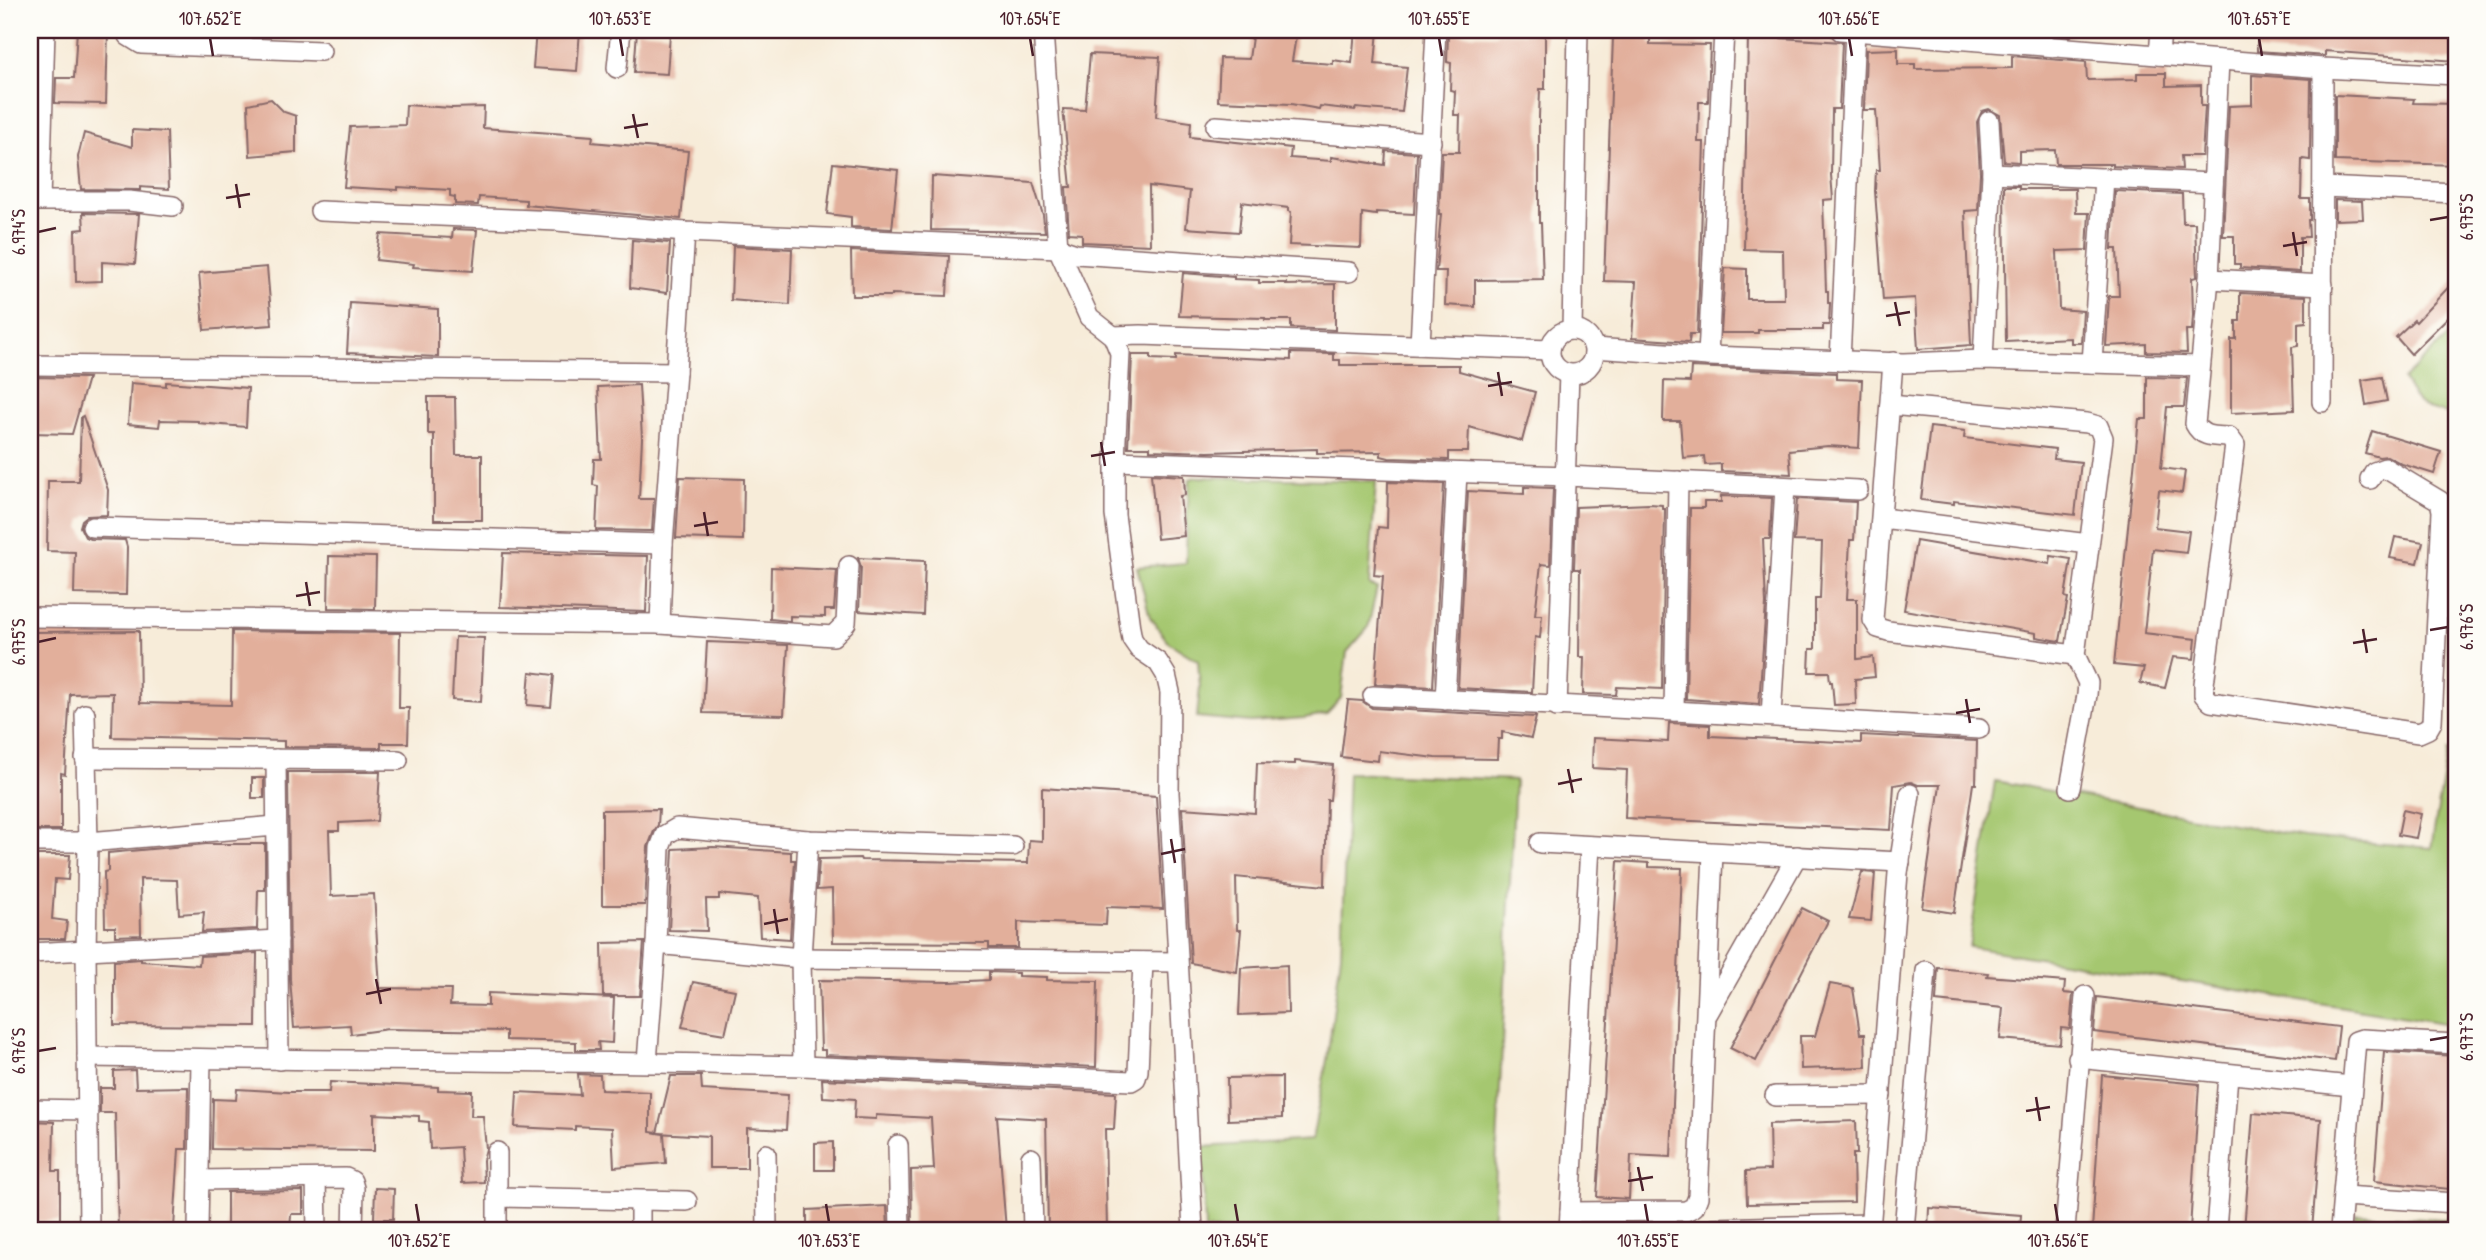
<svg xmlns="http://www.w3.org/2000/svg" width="2486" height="1260" viewBox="0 0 2486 1260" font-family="'Patrick Hand',sans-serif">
<rect width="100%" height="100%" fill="#fdfcf7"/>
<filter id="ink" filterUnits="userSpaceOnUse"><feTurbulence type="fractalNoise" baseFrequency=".0143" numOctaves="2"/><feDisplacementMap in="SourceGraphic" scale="14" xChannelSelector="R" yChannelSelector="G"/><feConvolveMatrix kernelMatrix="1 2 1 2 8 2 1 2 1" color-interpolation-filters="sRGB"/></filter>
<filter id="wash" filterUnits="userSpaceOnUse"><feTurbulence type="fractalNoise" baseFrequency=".00686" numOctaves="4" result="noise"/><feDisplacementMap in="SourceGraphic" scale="28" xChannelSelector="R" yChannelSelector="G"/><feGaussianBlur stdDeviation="1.57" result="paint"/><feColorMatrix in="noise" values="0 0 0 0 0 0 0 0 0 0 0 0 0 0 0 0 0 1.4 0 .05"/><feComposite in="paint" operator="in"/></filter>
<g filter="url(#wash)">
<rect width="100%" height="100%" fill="#f7ecd9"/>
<g fill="#a5c770" stroke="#78734e" stroke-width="2">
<path d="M2456 329V416C2423 408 2419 411 2403 379Z"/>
<polygon points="1196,477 1376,481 1369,585 1377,588 1368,628 1347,652 1341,698 1326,714 1304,718 1251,722 1197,717 1200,687 1198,661 1168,642 1150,617 1137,567 1186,563 1187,513 1190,479"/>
<polygon points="2448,751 2456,751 2456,1025 1969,947 1995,781 2304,837 2431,848"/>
<polygon points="1348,773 1515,780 1493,1230 1205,1230 1202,1147 1312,1140 1327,1060 1341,954"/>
<polygon points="2356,1214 2456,1220 2456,1230 2355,1230"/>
</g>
<g id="blocks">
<g fill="#e2af9b">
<polygon points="77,30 108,30 106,104 55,103 56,78 74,78"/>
<polygon points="536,30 580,30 577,71 533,68"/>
<polygon points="1253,30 1297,30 1292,61 1333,64 1333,60 1352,63 1355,30 1378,30 1375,64 1407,67 1402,112 1356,108 1355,110 1320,106 1319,109 1291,104 1218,101 1220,58 1249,59"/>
<polygon points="2011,30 2072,30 2071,36"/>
<polygon points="2257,30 2456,30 2456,61 2325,51 2325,56 2257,51"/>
<polygon points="637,31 670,34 667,74 634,72"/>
<polygon points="1497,33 1545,34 1545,89 1540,89 1539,117 1539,223 1541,223 1543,279 1475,280 1475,307 1445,305 1446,271 1436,271 1441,214 1439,214 1442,152 1459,152 1460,115 1454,115 1455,91 1450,90 1451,63 1447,62 1448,34 1496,35"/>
<polygon points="1748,35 1781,35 1781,38 1842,42 1839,109 1832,109 1831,175 1833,199 1823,200 1826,291 1828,291 1828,303 1830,303 1829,325 1823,325 1823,330 1758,330 1758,333 1721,333 1725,268 1747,269 1747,299 1784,299 1783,250 1744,249"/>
<polygon points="1613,37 1650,38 1650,44 1710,45 1708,102 1699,102 1698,142 1704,142 1700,268 1697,334 1690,334 1689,342 1632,338 1636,282 1604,281"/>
<polygon points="1898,49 1898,64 1915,64 1915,69 2012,68 2012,56 2086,62 2087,80 2137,79 2137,73 2166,73 2166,86 2201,85 2201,106 2205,106 2202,156 2181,156 2182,169 2113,166 2113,164 2056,164 2055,150 2019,151 2019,162 2004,161 2000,115 1989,109 1982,111 1977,122 1980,173 1978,210 1965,211 1971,345 1918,349 1915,298 1883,300 1875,191 1876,170 1880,170 1876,110 1864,110 1866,50"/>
<polygon points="1090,54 1160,57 1156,117 1191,122 1190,137 1291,148 1290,158 1331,161 1331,157 1385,165 1386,151 1417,153 1414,214 1376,212 1376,215 1362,213 1361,248 1289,245 1291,212 1288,211 1288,208 1242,202 1239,232 1186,228 1190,191 1149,186 1150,245 1082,242 1082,234 1069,233 1066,187 1071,187 1063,109 1085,110"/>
<polygon points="2252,75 2311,79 2310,160 2302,159 2301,199 2310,199 2310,220 2308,220 2309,237 2300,237 2300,272 2240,268 2240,264 2234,264 2234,236 2223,236 2229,106 2252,105"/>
<polygon points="2335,95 2414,99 2413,103 2456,104 2456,165 2335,161"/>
<polygon points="271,99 284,112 296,116 296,152 250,156 248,104"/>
<polygon points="406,105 452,108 484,107 483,128 593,136 592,142 688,151 681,219 526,205 526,200 479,197 478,205 455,204 455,197 450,196 450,190 398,187 398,190 344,187 350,127 405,125"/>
<polygon points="132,130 167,132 169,189 140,187 140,190 81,189 78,157 84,133 132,147"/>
<polygon points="833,163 898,170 892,229 851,227 851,217 827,214"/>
<polygon points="932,176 1033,183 1043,215 1045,232 931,230"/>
<polygon points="2004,186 2019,186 2019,189 2075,189 2076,213 2089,213 2087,250 2057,251 2059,309 2083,311 2081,343 2071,343 2071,338 2006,341"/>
<polygon points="2115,191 2182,194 2183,223 2195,223 2197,277 2192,278 2193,315 2192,330 2186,330 2187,353 2146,352 2146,344 2106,346 2109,296 2119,296 2117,249 2112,249"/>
<polygon points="2335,200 2362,201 2363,219 2335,220"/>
<polygon points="83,213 139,214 135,264 102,262 102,281 76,282 75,230 84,229"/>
<polygon points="453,229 477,230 473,271 413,267 414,264 376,260 380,234 452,238"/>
<polygon points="632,240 670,243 667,293 630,288"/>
<polygon points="733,246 792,249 790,305 731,300"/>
<polygon points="851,251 949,256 947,296 892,294 892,296 852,296"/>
<polygon points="267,267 272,325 204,330 199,273"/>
<polygon points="1183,273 1234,277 1234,279 1259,280 1259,283 1286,283 1286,285 1335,284 1335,330 1291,328 1291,320 1265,320 1265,318 1179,316"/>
<polygon points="2456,279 2456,309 2411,354 2396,337 2414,320 2416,322"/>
<polygon points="2240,293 2306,296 2306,322 2298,323 2298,346 2292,347 2294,410 2231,413 2231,339 2236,339 2236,321 2240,321"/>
<polygon points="350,303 438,309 438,357 347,353"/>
<polygon points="1291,353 1334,354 1334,360 1340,360 1340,365 1459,365 1459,371 1535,392 1522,441 1469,427 1468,452 1449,452 1449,460 1389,458 1381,456 1381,452 1317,453 1317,449 1208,452 1150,450 1150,447 1128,447 1132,355 1151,355 1151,359 1176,360 1176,355 1291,360"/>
<polygon points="1691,367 1836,373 1836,379 1862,380 1859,448 1828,446 1789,450 1791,474 1721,471 1721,464 1705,465 1704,456 1683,458 1680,421 1663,421 1664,381 1690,382"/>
<polygon points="30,377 88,378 72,434 30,433"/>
<polygon points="2147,377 2187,378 2184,407 2167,407 2161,468 2185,471 2182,493 2159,490 2155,527 2189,531 2186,553 2153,549 2144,633 2196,639 2194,659 2173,657 2165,688 2140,683 2144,668 2114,665 2139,419 2147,419"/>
<polygon points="2382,377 2387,401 2366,405 2362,380"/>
<polygon points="166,382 248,388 246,427 198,423 198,421 160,420 159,427 128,424 131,383 166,386"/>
<polygon points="639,385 642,438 639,499 654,499 652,531 596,530 598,486 593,485 594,459 601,459 598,387"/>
<polygon points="428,397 455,397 456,455 482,455 482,520 434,520 434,434 428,434"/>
<polygon points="83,416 108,490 107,515 87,516 82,520 80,527 85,537 91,539 125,540 127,547 126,595 74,594 75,552 47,551 48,481 79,481 81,417"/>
<polygon points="1930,427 1965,431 1964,438 2055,449 2054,459 2081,462 2075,515 1954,501 1954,504 1921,500"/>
<polygon points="2372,431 2441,452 2434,474 2402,464 2387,456 2379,457 2365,453"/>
<polygon points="1151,474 1184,476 1185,495 1180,496 1184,536 1157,539"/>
<polygon points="680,477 744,479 743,540 676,538"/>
<polygon points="1388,482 1444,484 1433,687 1375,684 1383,576 1374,575 1378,527 1387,528"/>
<polygon points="1524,487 1553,488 1550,565 1541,564 1535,615 1542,615 1540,638 1535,637 1532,692 1458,688 1468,491 1524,494"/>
<polygon points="1721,496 1772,498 1770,539 1763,539 1766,604 1759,704 1686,699 1690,508 1704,508 1704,502 1721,502"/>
<polygon points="1797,499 1856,502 1854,540 1850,540 1847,599 1857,599 1857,659 1873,657 1875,677 1855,679 1856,704 1834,705 1832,682 1830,682 1829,672 1809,672 1810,649 1815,649 1815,599 1820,599 1822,542 1794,541"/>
<polygon points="1650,504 1662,505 1662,508 1665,508 1662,689 1617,687 1616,695 1583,694 1584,657 1579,657 1580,569 1574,569 1576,507"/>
<polygon points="2395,537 2423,542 2418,563 2390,558"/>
<polygon points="1916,541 2050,564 2051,556 2071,559 2065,597 2068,598 2060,641 2036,637 2036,633 1904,610"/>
<polygon points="503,553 648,556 646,612 500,607"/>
<polygon points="329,556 376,557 375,609 328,608"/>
<polygon points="858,558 925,561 923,615 859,611 861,567"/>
<polygon points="771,567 837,570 834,610 825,610 825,617 790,616 790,621 770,619"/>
<polygon points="139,631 140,703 231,705 232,631 400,633 399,708 409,708 408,743 381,743 381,748 284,747 284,741 112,737 113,693 70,694 65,774 61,773 61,830 34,830 34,737 30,736 33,674 30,674 30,632"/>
<polygon points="455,637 484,638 481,702 452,700"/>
<polygon points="707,642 788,645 784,715 703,713"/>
<polygon points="530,672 554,675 551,707 527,705"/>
<polygon points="1348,700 1362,701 1372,708 1536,717 1531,738 1502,732 1502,739 1498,739 1497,759 1435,758 1379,751 1378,761 1341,757"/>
<polygon points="1669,723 1710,725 1710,736 1861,743 1861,735 1977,741 1976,784 1973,784 1954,913 1922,908 1940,785 1918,785 1911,782 1894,785 1891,830 1625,818 1627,770 1592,768 1593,738 1668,742"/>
<polygon points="1295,761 1333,765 1330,800 1327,800 1325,886 1236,877 1237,930 1241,930 1237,972 1191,963 1182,808 1255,813 1257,763 1295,764"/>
<polygon points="288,772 380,772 377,821 339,823 339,831 329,831 331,896 374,894 380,988 451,989 450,1005 488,1006 488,993 614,998 612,1043 598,1042 599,1050 576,1050 576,1042 506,1040 506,1031 388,1029 351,1034 350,1025 294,1028 290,979"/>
<rect x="252" y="778" width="12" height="20"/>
<polygon points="1042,788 1156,796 1163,909 1107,907 1106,925 1018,922 1018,948 989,948 989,943 833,942 832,889 817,890 819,859 860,858 861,860 1028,863 1029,840 1042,841"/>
<polygon points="659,809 658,825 654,831 648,847 645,905 602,905 602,810"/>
<polygon points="2403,810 2421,814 2416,838 2398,835"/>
<polygon points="206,844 265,844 265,890 258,890 257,929 202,932 204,912 179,914 177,880 140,879 141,935 115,936 115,927 105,927 104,872 108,871 108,853"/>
<polygon points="713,847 791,852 791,860 795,860 790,939 760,937 758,898 719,894 719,899 706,899 707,931 669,930 673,849"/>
<polygon points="30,855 70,855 68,880 55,879 52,919 67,921 65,939 30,939"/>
<polygon points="1618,861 1649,863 1649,867 1682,868 1671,1157 1631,1155 1629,1199 1597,1197"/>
<polygon points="1862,872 1875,873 1871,921 1849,919"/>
<polygon points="1802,908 1828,921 1756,1061 1730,1048"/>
<polygon points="644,942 640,996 603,996 602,943"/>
<polygon points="257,953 256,1026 114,1025 114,961 141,959 141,961 199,965 200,956"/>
<polygon points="1287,965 1288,1013 1239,1015 1241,968"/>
<polygon points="1938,968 1988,973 1987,976 2065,982 2064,993 2073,994 2070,1029 2061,1028 2060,1044 2000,1039 2003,1008 1936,1001"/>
<polygon points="989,972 1018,973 1018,976 1047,977 1047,980 1098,981 1096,1067 825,1055 825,1050 821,1050 819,980 950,982 989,980"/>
<polygon points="693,982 735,990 725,1034 682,1027"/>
<polygon points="1830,984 1853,988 1860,1034 1865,1034 1866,1067 1801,1069 1800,1036 1815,1036"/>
<polygon points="2097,997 2339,1027 2335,1061 2094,1032"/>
<polygon points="2384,1052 2456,1056 2456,1094 2449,1189 2374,1181"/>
<polygon points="135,1070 136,1088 188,1087 187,1149 179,1149 174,1228 139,1225 140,1230 118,1230 115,1113 100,1113 100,1088 114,1088 114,1071"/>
<polygon points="578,1074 600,1075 601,1090 650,1092 650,1132 664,1134 666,1163 614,1167 612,1128 575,1126 575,1130 515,1127 517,1092 580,1095"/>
<polygon points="2102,1075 2199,1084 2190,1230 2092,1230"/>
<polygon points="671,1076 701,1076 702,1090 788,1095 786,1130 747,1128 747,1168 709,1168 709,1136 657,1133"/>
<polygon points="1282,1077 1282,1118 1228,1120 1227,1078"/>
<polygon points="822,1079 1116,1093 1114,1129 1105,1129 1107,1230 1048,1230 1046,1119 997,1116 1006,1230 912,1230 911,1170 934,1169 931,1118 876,1115 876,1119 854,1118 855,1099 823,1097"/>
<polygon points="330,1082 438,1087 438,1090 472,1091 471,1116 483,1116 486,1149 483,1160 484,1182 462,1183 460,1147 430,1149 429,1122 419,1121 419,1116 374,1114 374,1151 212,1149 213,1099 236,1100 237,1089 289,1092 329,1092"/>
<polygon points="2253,1113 2321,1119 2312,1230 2244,1230"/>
<polygon points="30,1121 54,1122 53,1171 60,1171 60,1221 31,1221"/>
<polygon points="1856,1121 1857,1154 1853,1154 1854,1202 1747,1204 1746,1171 1770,1170 1769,1124"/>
<polygon points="833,1142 833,1170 815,1170 815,1143"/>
<polygon points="375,1188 394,1189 393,1219 374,1219"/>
<polygon points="303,1191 303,1214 291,1214 290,1230 227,1230 227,1192"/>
<polygon points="887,1206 888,1230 807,1230 807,1210"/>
<polygon points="1929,1208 2021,1215 2020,1230 1928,1230"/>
</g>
</g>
</g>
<g filter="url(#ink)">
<use href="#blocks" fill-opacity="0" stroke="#876768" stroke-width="2"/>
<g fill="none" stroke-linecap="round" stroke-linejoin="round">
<g stroke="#876768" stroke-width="22">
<g id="minor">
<polyline points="45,30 40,201 129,201 173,206"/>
<polyline points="127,30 128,36 141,44 321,51"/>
<polyline points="1043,30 1058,248 1089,317 1113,336 1120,353 1115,461 1115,515 1130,628 1132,639 1139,649 1158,662 1166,675 1170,692 1169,793 1193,1230"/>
<polyline points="1840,30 2323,68 2456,75"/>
<polyline points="2159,55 2161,30"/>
<path d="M2219 60 2209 279 2195 424C2202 438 2215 436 2229 437L2235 445 2204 684V695L2211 702 2419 733 2428 729 2432 722 2442 511 2440 501 2385 468 2374 472 2370 479"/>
<polyline points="617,68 621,30"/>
<polyline points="1989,121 1992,173"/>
<polyline points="1216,126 1431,142"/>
<polyline points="2323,187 2456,193"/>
<polyline points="320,211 557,221 685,232 1058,248 1076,254 1349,272"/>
<polyline points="2209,279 2323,285"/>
<polyline points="1572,330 1578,30"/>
<circle cx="1572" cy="352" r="22"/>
<polyline points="1113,336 1141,335 1550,350"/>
<polyline points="1420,345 1436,30"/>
<polyline points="1594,348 1708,356 1904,363 1983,360 2199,366"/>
<polyline points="1708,356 1724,30"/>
<polyline points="1983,360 1992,173 2213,183"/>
<polyline points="1840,361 1855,30"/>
<polyline points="1893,362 1873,620 1878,628 1888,631 2075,655"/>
<polyline points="2092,363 2104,178"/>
<polyline points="30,365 676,372 685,232"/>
<polyline points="2322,402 2323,68"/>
<polyline points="1890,405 2087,423 2098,426 2103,438 2075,655 2088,683 2087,695 2070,788"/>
<polyline points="1115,461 1567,476 1858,490"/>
<polyline points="1882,518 2089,544"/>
<polyline points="92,527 663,544"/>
<polyline points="30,617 660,624 663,544 676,372"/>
<polyline points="660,624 833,636 846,623 849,566"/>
<polyline points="1373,696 1674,711 1979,729"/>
<polyline points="1445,700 1457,473"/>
<polyline points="1557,707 1569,374"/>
<polyline points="1674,711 1678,481"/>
<polyline points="85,714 88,842 86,951 89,1230"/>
<polyline points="1771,716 1785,487"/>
<polyline points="85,758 398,760"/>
<polyline points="276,759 279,1060"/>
<polyline points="30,842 88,842 276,826"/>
<polyline points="1540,843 1900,862"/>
<polyline points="656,944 801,958 808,840"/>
<polyline points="30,953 278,940"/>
<polyline points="1708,1013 1797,856"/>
<path d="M87 1057C326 1061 565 1060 803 1066L801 958 1177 962"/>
<polyline points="2078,1058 2351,1086"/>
<polyline points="647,1062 656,944 660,848 665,835 677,828 808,840 1013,846"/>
<polyline points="803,1066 1131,1081 1136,1078 1138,1071 1143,962"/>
<polyline points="1775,1096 1881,1095"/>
<polyline points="30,1109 88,1110"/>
<polyline points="898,1145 900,1230"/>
<polyline points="766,1154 767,1230"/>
<polyline points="1031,1158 1033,1230"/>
<polyline points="316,1179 317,1230"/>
<polyline points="199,1180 346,1178 352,1181 354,1188 353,1230"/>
<polyline points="2343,1196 2456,1203"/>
<polyline points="497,1197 687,1201"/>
<polyline points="640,1201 640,1230"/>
<polyline points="1570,1212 1686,1211 1694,1207 1698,1197 1713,853"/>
<polyline points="1714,1228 1870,1224"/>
<polyline points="198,1230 201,1059"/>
<polyline points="497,1230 497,1152"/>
<polyline points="1569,1230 1590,846"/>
<polyline points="1870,1230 1898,873 1910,794"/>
<polyline points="1904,1230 1926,971"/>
<polyline points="2065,1230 2085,996"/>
<polyline points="2216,1230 2228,1075"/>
<polyline points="2340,1230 2356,1041 2362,1039 2456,1044"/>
</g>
</g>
<use href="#minor" stroke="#fff" stroke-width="19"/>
</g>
</g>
<path fill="none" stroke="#4a1f2b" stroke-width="2.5" d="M210 38 213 56M620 38 623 56M1030 38 1033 56M1439 38 1442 56M1849 38 1852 56M2259 38 2262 56M633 114 638 138M624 128 648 124M236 184 240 208M226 198 250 194M2430 220 2448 217M38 232 56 228M2293 232 2297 256M2283 246 2307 242M1895 302 1900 326M1886 316 1910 312M1498 372 1502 396M1488 386 1512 382M1101 442 1105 466M1091 456 1115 452M704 512 708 536M694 526 718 522M306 582 310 606M296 596 320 592M2363 629 2367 653M2430 630 2448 627M38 642 56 638M2353 643 2377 639M1966 699 1970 723M1956 713 1980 709M1568 769 1573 793M1558 784 1582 779M1171 839 1175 863M1161 854 1185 849M774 909 778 934M764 924 788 919M376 979 381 1004M366 994 391 989M2430 1040 2448 1037M38 1051 56 1048M2036 1097 2040 1121M2026 1111 2050 1107M1638 1167 1643 1191M1628 1181 1653 1177M416 1204 419 1222M826 1204 829 1222M1235 1204 1238 1222M1645 1204 1648 1222M2055 1204 2058 1222"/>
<rect width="2486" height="1260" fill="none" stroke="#fdfcf7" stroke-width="77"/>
<rect x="38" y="38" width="2410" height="1184" fill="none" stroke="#4a1f2b" stroke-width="2.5"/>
<g font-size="18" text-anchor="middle" fill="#4a1f2b">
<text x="210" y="25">107.652°E</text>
<text x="620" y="25">107.653°E</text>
<text x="1030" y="25">107.654°E</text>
<text x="1439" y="25">107.655°E</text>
<text x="1849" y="25">107.656°E</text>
<text x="2259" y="25">107.657°E</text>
<text transform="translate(2467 217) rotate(-90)" y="6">6.975°S</text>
<text transform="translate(19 232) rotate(-90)" y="6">6.974°S</text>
<text transform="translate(2467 627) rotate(-90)" y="6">6.976°S</text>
<text transform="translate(19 642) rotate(-90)" y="6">6.975°S</text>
<text transform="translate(2467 1037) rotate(-90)" y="6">6.977°S</text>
<text transform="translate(19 1051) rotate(-90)" y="6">6.976°S</text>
<text x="419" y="1247">107.652°E</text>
<text x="829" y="1247">107.653°E</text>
<text x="1238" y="1247">107.654°E</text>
<text x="1648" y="1247">107.655°E</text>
<text x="2058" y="1247">107.656°E</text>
</g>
</svg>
